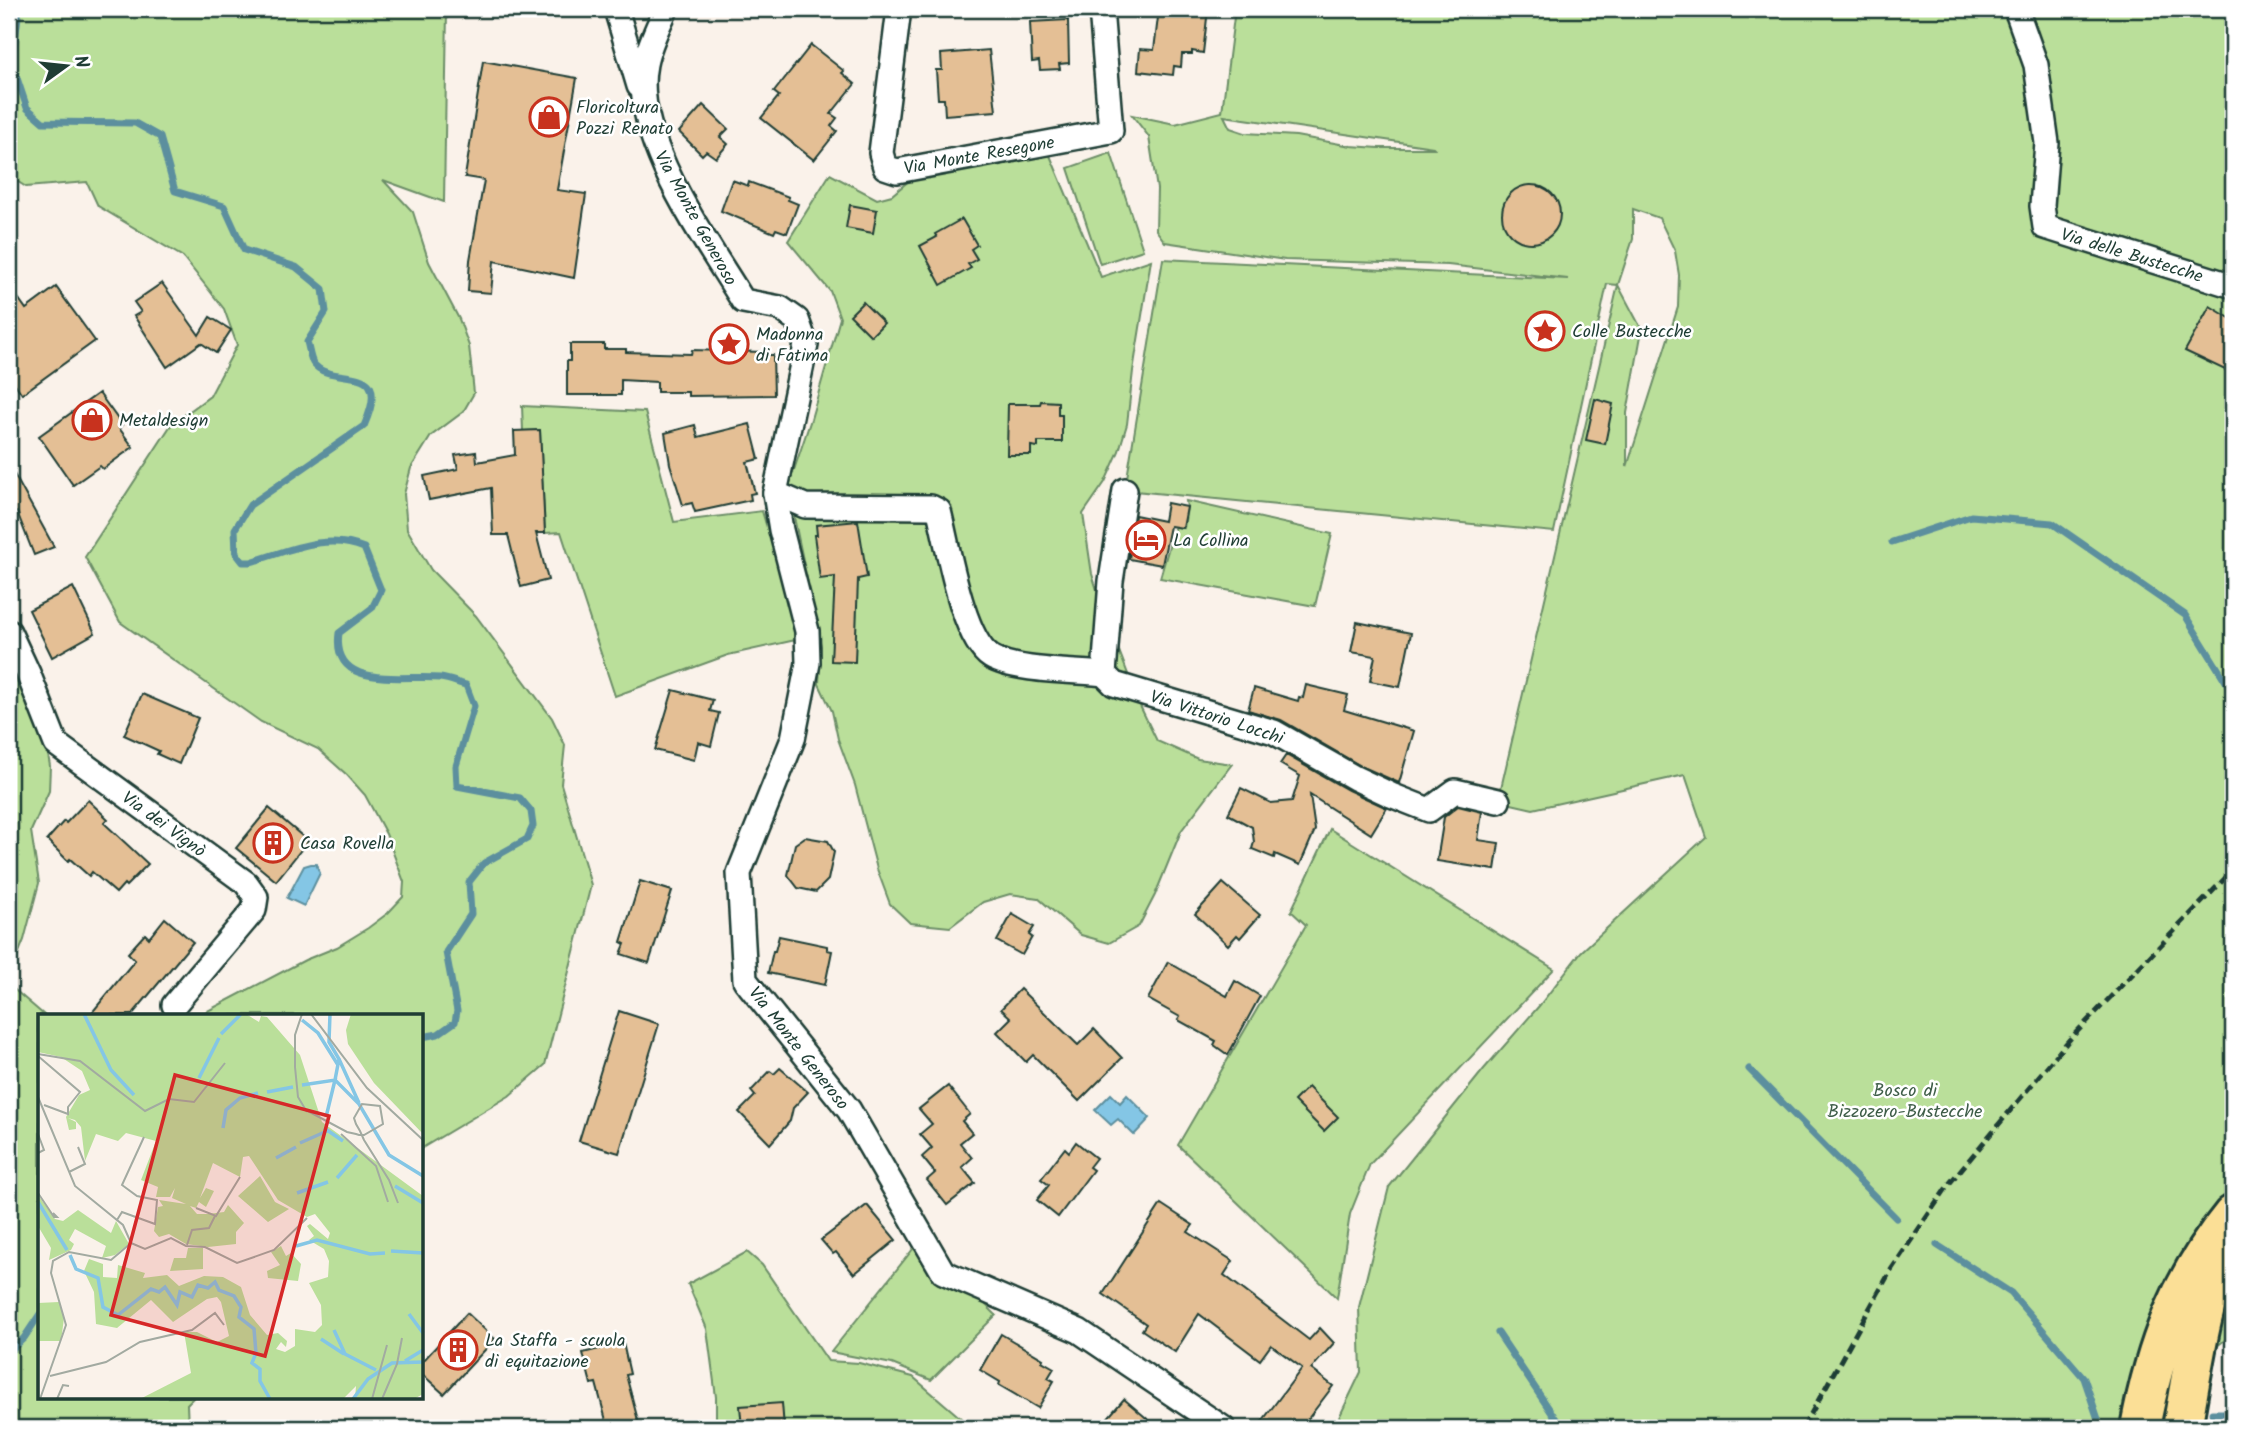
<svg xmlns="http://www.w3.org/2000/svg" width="2242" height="1437" viewBox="0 0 2242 1437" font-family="Kalam,sans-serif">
<rect width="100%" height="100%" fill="#faf2ea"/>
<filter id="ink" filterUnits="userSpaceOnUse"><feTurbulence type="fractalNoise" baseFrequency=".0143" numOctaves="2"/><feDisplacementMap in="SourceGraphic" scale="14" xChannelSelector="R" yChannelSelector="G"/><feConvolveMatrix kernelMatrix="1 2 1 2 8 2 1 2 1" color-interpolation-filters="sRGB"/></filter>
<g filter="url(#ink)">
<g fill="#badf9a" stroke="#6c8e67" stroke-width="2" fill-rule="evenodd">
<polygon points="9,9 447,9 444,202 383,180 413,212 429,262 459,319 469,346 474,393 463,412 431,436 411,468 404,494 407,529 431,570 476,616 552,718 565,745 561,784 591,885 545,1065 509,1096 422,1148 422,1015 200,1015 305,960 337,947 368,928 388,913 403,897 404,882 386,834 365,795 347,775 318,749 261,722 120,622 85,557 171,425 210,396 237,345 224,309 183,257 98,206 87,182 26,187 9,176"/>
<path d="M1235 9H2233V1334L2169 1382 2148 1428H1334L1361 1372 1359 1307 1389 1187 1484 1069 1539 1006 1581 952 1706 837 1685 775 1533 809 1498 801 1618 285 1607 284 1554 532 1125 490 1163 259 1568 279 1448 265 1285 260 1165 242 1156 230 1157 189 1149 137 1132 115 1175 124 1222 112ZM1224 116 1433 147 1434 148H1379L1351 146 1296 136 1245 133 1230 128ZM1633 209 1659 218 1675 251 1679 275 1678 307 1627 467V413L1642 330 1618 285 1633 239Z"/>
<polygon points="1049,153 1101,277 1151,260 1133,371 1127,424 1119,451 1105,482 1083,514 1092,574 1103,609 1141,708 1157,741 1198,759 1232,764 1181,831 1155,895 1139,926 1109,943 1081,935 1038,898 1010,894 983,902 950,927 910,923 890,904 877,869 855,785 838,739 832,711 819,684 821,646 795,522 789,485 811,419 840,318 830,291 788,241 830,174 877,199 892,195 911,179"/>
<polygon points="1111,153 1143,250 1100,264 1068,168"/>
<polygon points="522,406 645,412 674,522 762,511 800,639 728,655 615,696 561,532 545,533 540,430 523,431"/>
<polygon points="1186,501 1332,534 1315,606 1160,578 1175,526 1184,528 1187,507"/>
<polygon points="18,678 45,737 50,766 49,791 31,831 39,883 24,940 9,977 9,683"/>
<polygon points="1330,829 1554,969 1370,1164 1350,1214 1337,1298 1178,1145 1306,925 1291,911"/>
<polygon points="9,985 44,1015 40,1015 38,1032 40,1034 40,1397 194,1397 187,1404 188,1428 9,1428"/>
<polygon points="917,1244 928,1266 952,1289 980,1299 996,1315 931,1380 892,1364 831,1352"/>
<polygon points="747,1252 762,1265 828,1361 859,1363 913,1377 963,1420 959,1428 716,1428 716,1397 707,1329 688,1284"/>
</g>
<g fill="#84c6e5" stroke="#5c8f9e" stroke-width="2">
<polygon points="311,864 316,864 320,873 304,906 287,898 304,866"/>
<polygon points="1111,1094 1120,1103 1127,1095 1150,1118 1134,1135 1118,1119 1111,1125 1095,1110"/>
</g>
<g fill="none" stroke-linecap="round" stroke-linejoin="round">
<g stroke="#5c8f9e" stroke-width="7">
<path d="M19 9 12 63 27 108 43 122 135 123 160 137 175 191 224 206 244 250 296 267 323 289 326 312 307 342C309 348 310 358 313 363 331 389 395 356 364 426L250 505 235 529 236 553 243 562H251C288 551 327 532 364 548L381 590 372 608 339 633C331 692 404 674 440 678 449 679 458 683 466 685L474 706 456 766 457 786 520 798 531 811 533 826 527 839 484 863 469 882 471 914 446 952 457 1011 455 1022 438 1034 422 1037"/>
<polyline points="1892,542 1971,516 2052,523 2185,615 2233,693"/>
<polyline points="1749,1069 1896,1218"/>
<polyline points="1937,1245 2011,1293 2084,1378 2101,1428"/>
<polyline points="1498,1333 1562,1428"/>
<polyline points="9,1352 24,1338 40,1314"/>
<polyline points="2212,1413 2233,1413"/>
</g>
</g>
<g fill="#e4bf95" stroke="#1f3d34" stroke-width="2">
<polygon points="1159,9 1208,9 1203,53 1192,51 1192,54 1182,54 1181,67 1174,66 1173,75 1138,71 1140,49 1154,50"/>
<polygon points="1068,20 1069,63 1059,64 1060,69 1040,70 1039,61 1032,62 1030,22"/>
<polygon points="811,45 844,71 842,73 855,84 831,114 837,118 831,126 837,131 814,160 761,118 779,96 774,92"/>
<polygon points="989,50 996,111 945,115 944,99 938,99 936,70 942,70 941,54"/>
<polygon points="483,61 577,78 557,190 586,194 574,278 494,261 491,293 468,291 470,260 484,180 465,177"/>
<polygon points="703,105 728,129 720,137 728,144 716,158 706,151 702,155 679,132"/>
<polygon points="732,180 748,186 749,182 789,197 788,200 798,204 787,233 776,229 774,233 721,211"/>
<circle cx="1531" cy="214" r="29"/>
<polygon points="850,205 877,210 873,233 846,228"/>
<polygon points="962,219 977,245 971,249 977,259 968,264 971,268 941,285 920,246 937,237 935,234"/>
<polygon points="162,283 199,335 210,317 231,330 216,353 201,343 167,367 134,316 141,312 134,302"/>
<polygon points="9,285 26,309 56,287 95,341 22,394 9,375"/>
<polygon points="863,302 884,323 871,336 850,315"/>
<polygon points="2210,306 2233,320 2233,355 2225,370 2185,351"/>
<polygon points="570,344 604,344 604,349 626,349 626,352 691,354 692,350 763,352 763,355 773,355 774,395 688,396 688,392 657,392 657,382 621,380 621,395 567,395 567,361 570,361"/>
<polygon points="99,393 122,425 119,428 133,447 103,469 100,466 73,485 39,436"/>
<polygon points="1595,399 1613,404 1605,444 1586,440"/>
<polygon points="1041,401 1058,402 1058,415 1062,415 1062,442 1038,442 1038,447 1031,446 1031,455 1007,455 1008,404 1040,404"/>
<polygon points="750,424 759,459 747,462 755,493 750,494 751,500 695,512 692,503 683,505 670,464 665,433 695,425 698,437"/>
<polygon points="540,430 545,533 536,533 548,580 521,587 508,535 493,535 491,488 429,500 424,476 458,469 455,455 476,452 477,462 515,455 514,431"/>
<polygon points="9,465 31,505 54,547 34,555 17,512 9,517"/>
<polygon points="1167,503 1187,507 1183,528 1170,526 1162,565 1129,559 1135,515 1164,521"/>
<polygon points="858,521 867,577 858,579 855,662 831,661 835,577 820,579 814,535 817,535 816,525"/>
<polygon points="73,587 95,633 52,657 29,610"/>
<polygon points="1357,622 1411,633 1400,687 1370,681 1375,656 1351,652"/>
<polygon points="1306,685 1348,695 1344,710 1414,731 1399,783 1361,766 1281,720 1248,710 1254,688 1298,701 1299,697 1303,698"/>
<polygon points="673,690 713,700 710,711 719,713 711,746 698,742 694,760 655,750"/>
<polygon points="142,694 198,718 179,764 157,754 159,751 124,735"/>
<polygon points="1286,755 1348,790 1387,808 1371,834 1310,795 1315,830 1300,865 1275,854 1274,858 1252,849 1254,842 1252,827 1228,814 1241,788 1271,803 1292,801 1300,776 1280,764"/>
<polygon points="88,800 108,819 104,823 148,864 126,886 124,884 116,893 92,872 89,876 70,859 68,861 47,840 64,821 66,823"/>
<polygon points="1458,806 1482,812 1478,840 1499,843 1495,870 1437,861 1444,817"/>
<polygon points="269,808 308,841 276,881 236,848"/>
<polygon points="805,837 828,841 834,852 828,880 816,892 798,888 788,875 795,844"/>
<polygon points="640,881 672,891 649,963 621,954 625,944 621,942"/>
<polygon points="1223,883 1260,915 1240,938 1237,935 1228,945 1195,914"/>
<polygon points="1012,914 1034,927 1029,935 1032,937 1022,955 997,941"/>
<polygon points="165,918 193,942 132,1015 90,1015 135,960 128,953 145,934 149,938"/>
<polygon points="779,936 827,946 827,950 832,951 825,985 768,973 773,951 775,951"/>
<polygon points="1168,962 1227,996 1235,981 1260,996 1228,1055 1214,1045 1216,1041 1178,1020 1180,1017 1148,999"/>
<polygon points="1020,989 1078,1045 1094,1029 1122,1058 1079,1101 1033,1055 1026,1062 997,1032 1011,1018 1001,1009"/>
<polygon points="619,1011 659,1024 619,1153 579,1141"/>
<polygon points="780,1068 808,1092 793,1108 790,1121 770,1144 739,1112 755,1096 751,1091 770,1071 774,1074"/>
<polygon points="948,1086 970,1114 962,1121 972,1133 960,1143 972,1158 962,1167 975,1183 947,1205 927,1180 935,1173 922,1157 932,1148 920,1134 932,1124 919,1109"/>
<polygon points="1308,1087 1338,1117 1324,1131 1294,1101"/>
<polygon points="1076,1142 1096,1158 1089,1167 1093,1170 1058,1217 1037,1200 1049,1185 1041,1179 1065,1148 1069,1152"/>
<polygon points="1161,1204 1193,1225 1188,1232 1233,1261 1224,1275 1309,1340 1320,1328 1334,1343 1311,1369 1333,1386 1301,1428 1257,1428 1302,1368 1271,1345 1260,1360 1199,1314 1175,1352 1142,1330 1146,1324 1103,1294"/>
<polygon points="867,1205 896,1240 854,1274 836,1252 833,1254 821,1240"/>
<polygon points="467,1313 495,1339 444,1394 422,1374 422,1362"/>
<polygon points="1001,1334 1043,1359 1042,1361 1054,1368 1048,1378 1054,1381 1038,1408 999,1385 1000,1382 980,1370"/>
<polygon points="623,1343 630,1374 626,1375 640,1428 608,1428 596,1383 591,1384 583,1353"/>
<polygon points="1124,1399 1158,1428 1099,1428"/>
<polygon points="782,1403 784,1428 742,1428 740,1406"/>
</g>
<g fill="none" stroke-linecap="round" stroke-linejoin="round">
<g stroke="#1f3d34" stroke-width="28">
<g id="street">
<polyline points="616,9 639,86"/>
<path d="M666 9C658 27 649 44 645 64 630 137 706 240 743 301L780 308 797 320 806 345 775 493 781 530 807 631 808 663 793 739 739 873 745 980 849 1110 943 1272 1079 1331 1223 1428"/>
<polyline points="899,9 881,153 885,167 897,171 1111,131 1101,9"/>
<polyline points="2016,9 2036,65 2047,143 2042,206 2045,227 2233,286"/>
<polyline points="1125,490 1111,581 1104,674 1114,684 1274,732 1355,778 1391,795 1429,810 1455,791 1498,801"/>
<path d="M775 493 805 506 931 507 939 511C948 546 962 638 991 657 1013 671 1076 671 1104 674"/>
<polyline points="9,632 28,673 56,744 246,883 256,897 254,910 174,1005"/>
</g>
</g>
<g stroke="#1f3d34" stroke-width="44">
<g id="highway">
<path d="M2140 1428C2155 1346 2180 1280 2233 1215"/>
<path d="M2182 1428C2193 1369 2200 1306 2224 1250"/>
</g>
</g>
<use href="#street" stroke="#fff" stroke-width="23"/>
<use href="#highway" stroke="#fbdf96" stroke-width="38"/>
<polyline stroke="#1f3d34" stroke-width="5" stroke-dasharray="10 5" stroke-linecap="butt" points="1803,1428 1891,1270 1949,1184 2069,1040 2233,870"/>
</g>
</g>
<defs>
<g id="shop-ring" transform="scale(2.0125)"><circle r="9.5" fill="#fff" stroke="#c8321e" stroke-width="1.5"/><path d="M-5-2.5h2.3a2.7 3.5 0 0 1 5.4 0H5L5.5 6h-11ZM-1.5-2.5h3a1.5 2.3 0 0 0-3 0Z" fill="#c8321e"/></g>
<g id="sight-ring" transform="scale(2.0125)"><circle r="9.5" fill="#fff" stroke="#c8321e" stroke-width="1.5"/><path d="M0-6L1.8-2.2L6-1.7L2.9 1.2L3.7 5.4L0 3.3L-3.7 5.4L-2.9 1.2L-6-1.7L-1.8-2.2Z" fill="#c8321e"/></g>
<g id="hotel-ring" transform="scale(2.0125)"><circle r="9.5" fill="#fff" stroke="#c8321e" stroke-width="1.5"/><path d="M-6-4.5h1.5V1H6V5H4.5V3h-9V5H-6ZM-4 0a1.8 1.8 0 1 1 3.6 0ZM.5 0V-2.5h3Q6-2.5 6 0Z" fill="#c8321e"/></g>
<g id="building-ring" transform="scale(2.0125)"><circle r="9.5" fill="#fff" stroke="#c8321e" stroke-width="1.5"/><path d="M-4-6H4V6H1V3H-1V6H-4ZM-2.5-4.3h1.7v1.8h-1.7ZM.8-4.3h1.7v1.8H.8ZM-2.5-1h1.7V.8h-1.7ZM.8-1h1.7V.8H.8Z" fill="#c8321e"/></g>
</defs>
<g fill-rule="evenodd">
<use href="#shop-ring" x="549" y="117"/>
<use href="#sight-ring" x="1545" y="331"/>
<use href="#sight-ring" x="729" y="344"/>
<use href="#shop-ring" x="92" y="420"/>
<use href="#hotel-ring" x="1146" y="540"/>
<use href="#building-ring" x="273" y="843"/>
<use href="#building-ring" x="458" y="1350"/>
</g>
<g text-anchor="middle" stroke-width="5" stroke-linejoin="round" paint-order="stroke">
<g font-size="18" fill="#1f3d34" stroke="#fff" text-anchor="start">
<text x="576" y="113">Floricoltura<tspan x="576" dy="21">Pozzi Renato</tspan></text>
<text x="1572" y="337">Colle Bustecche</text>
<text x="756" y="340">Madonna<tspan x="756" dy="21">di Fatima</tspan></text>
<text x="119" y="426">Metaldesign</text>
<text x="1173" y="546">La Collina</text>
<text x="300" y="849">Casa Rovella</text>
<text x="485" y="1346">La Staffa - scuola<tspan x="485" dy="21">di equitazione</tspan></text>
</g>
<g font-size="18" fill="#1f3d34" stroke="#fff">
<text transform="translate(979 155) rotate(-10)" y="6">Via Monte Resegone</text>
<text transform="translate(696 218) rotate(61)" y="6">Via Monte Generoso</text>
<text transform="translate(2132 255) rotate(17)" y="6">Via delle Bustecche</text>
<text transform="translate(1217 717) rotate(18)" y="6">Via Vittorio Locchi</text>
<text transform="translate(164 824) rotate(36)" y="6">Via dei Vignò</text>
<text transform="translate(799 1048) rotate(52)" y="6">Via Monte Generoso</text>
</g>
<g font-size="18" fill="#3e5d48" stroke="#fff">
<text x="1905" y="1096">Bosco di<tspan x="1905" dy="21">Bizzozero-Bustecche</tspan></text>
</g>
</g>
<g transform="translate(38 1014)">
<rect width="385" height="385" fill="#faf2ea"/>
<path d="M0 0H208L221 8 223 2 229 3 262 41 284 108 385 182V380L376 385H317L318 372 305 385H102L153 359 146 318H159L179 328 191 322 183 288 179 283 169 285 135 308 113 286 79 314 58 310 56 278 46 257 51 245 65 250V263L79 264 80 251 107 259 105 264 129 261 141 272 166 262 185 263 203 273 212 301 229 321 240 319 249 327 248 333 243 328 238 335 247 338 257 332V315L277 318 284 311 283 291 271 269 290 263 291 247 286 235 271 226 276 222 269 212 272 210 290 225 292 219 277 200 269 203 240 186 211 142 205 143 202 163 175 149 162 184 168 174 176 177 168 193 161 188 158 194 152 192 159 200H170L186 198 190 191 206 209 198 218V230L170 233 148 230 131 220 121 223 116 217 120 193 125 192 121 186 148 190 134 184 137 174 132 183H118L120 173 103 166 118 127 88 119 80 127 58 120 47 147 43 113 37 106 30 104 38 108V115L31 116 28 103 41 81 52 76 44 57 23 43 0 38ZM313 0H385V120L336 69 310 30 308 16ZM222 162 237 188 251 195 230 208 200 182ZM0 181 17 205 25 207 40 196 73 219 78 207 91 230 77 241 64 244 68 232 37 215 31 226 36 230 33 236 11 246 13 234 0 212ZM243 232 248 242 253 239 263 250 260 267 230 264 229 257 242 251 233 238ZM150 234H165V255L132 257 136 244H148ZM21 288 26 304 23 327H0V289Z" fill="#badf9a"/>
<path fill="none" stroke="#84c6e5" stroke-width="3.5" d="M46 0 73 56 96 81M292 0 291 28 301 45 297 66 321 90 351 141 385 162M264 6 280 19 300 51M183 20 203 0M301 45 321 89M161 64 181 24M264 71 297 66 288 103M229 78 255 73M185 114 188 96 202 84 220 79M286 114 305 127M262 129 289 117M238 144 258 133M299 164 319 141M357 172 385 189M259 179 290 168M0 188 29 236M258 232 279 226 332 240 347 239M353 237 385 239M32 241 38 255 60 264 65 293 80 301 113 275 121 278 127 273 139 291 142 278 154 283 160 271 170 274 177 268 181 276 196 282 203 293 201 303 216 315 218 339 214 349 222 355V367L232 385M371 300 385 319M296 316 307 340 338 356M283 325 306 340M367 347 385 336M315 385 330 365 354 349 385 348"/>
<path fill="none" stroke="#a2aaa1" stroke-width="2" d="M264 0 257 21V53L260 83 269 98M273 0 329 74 385 126M0 40 42 47 107 97 131 85 156 88 187 49M0 42 42 78 30 93V100L6 91M0 83 37 172 85 211 93 229M266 95 309 118 318 120 321 121H326L345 110 342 92 324 90 316 104 318 110 322 117 326 126 351 166 360 189M0 120 6 136 0 139M303 120 338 152 350 188M31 158 47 150 40 133M0 179 16 203H19L15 199M158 194 178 202 202 163M79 206 84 198 117 210 119 186 99 182 84 171 106 123M93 229 107 235 133 224 148 232 167 233 199 249 236 236 269 204M149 231 154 216 171 214 177 202M12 362 68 348 102 328 154 316 177 299 186 311M2 385 28 311 13 259 15 247 31 238 73 246 93 229M19 385 25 371 31 372M334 385 349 331M344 385 359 350 364 324"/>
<path fill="#d62828" fill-opacity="0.15" stroke="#d62828" stroke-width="3.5" d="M137 61 291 102 227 342 73 301Z"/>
<rect width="385" height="385" fill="none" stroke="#1f3d34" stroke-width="3.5"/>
</g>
<rect width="2242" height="1437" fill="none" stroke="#fff" stroke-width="35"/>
<rect x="18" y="18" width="2207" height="1402" fill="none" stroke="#1f3d34" stroke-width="2.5" filter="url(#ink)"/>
<g transform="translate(66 66) rotate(75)" stroke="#ffffff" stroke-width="5" paint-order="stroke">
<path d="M0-5L12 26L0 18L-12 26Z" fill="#1f3d34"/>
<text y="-10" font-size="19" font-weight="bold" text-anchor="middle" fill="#1f3d34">N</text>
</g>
</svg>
